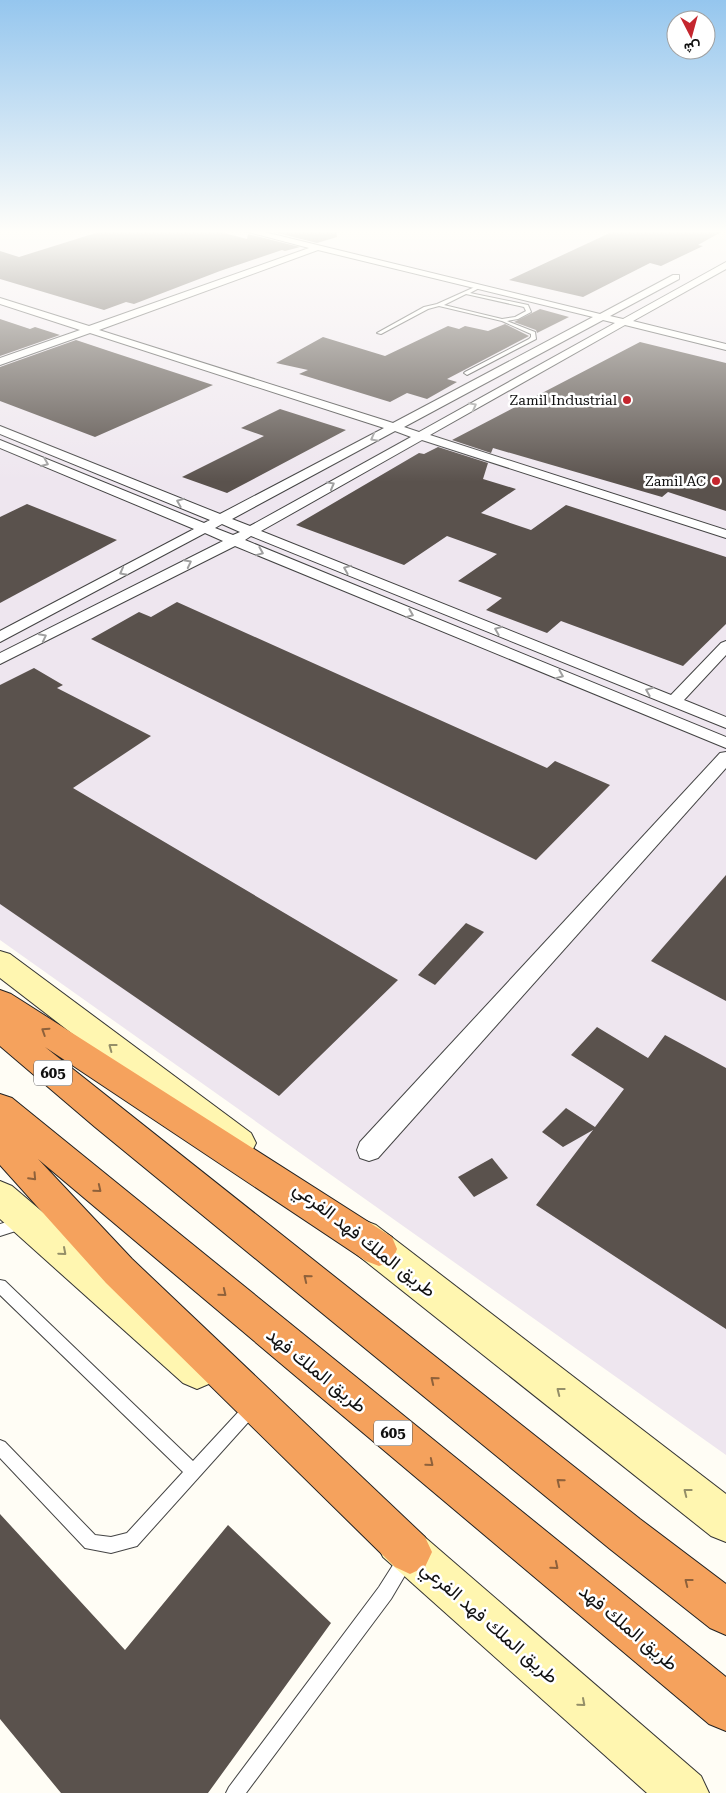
<svg xmlns="http://www.w3.org/2000/svg" width="726" height="1793" viewBox="0 0 726 1793" font-family="'Roboto Serif',Vazirmatn,serif">
<rect width="100%" height="100%" fill="#fffdf5"/>
<polygon fill="#eee6ef" points="0,231 726,231 726,1455 0,940"/>
<g fill="#5a524d">
<polygon points="102,231 217,231 247,239 248,234 300,247 285,251 282,250 220,271 134,304 126,302 104,310 0,279 0,251 19,257"/>
<polygon points="269,231 336,231 337,237 317,243"/>
<polygon points="614,231 723,231 698,245 703,246 661,266 650,263 583,297 509,280"/>
<polygon points="540,309 569,317 537,333 536,330 514,322"/>
<polygon points="0,319 30,329 35,327 60,335 0,356"/>
<polygon points="505,324 529,336 447,379 457,382 427,399 407,393 390,402 299,374 308,370 276,363 323,337 385,356 448,326 459,329 465,326 488,331"/>
<polygon points="76,340 115,353 213,385 95,437 0,401 0,367"/>
<polygon points="640,342 726,363 726,511 668,492 662,497 493,448 491,453 452,440"/>
<polygon points="280,409 346,430 227,493 182,477 264,436 241,428"/>
<polygon points="438,447 488,463 483,479 516,489 481,513 531,530 566,505 726,557 726,624 683,666 561,621 547,633 486,610 502,598 458,581 497,554 447,536 404,565 296,525 419,453 424,454"/>
<polygon points="27,504 117,540 0,603 0,517"/>
<polygon points="177,602 547,768 555,761 610,785 536,860 91,639 139,612 151,617"/>
<polygon points="34,668 63,685 57,688 151,736 73,788 398,980 279,1096 0,904 0,685"/>
<polygon points="726,875 726,1001 651,961"/>
<polygon points="466,923 484,932 435,985 418,975"/>
<polygon points="597,1027 648,1058 665,1035 726,1068 726,1329 536,1205 593,1130 563,1147 542,1132 566,1108 595,1127 624,1089 571,1055"/>
<polygon points="492,1158 508,1178 474,1197 458,1177"/>
<polygon points="0,1514 125,1650 228,1525 331,1623 208,1793 61,1793 0,1719"/>
</g>
<g fill="none" stroke-linecap="round" stroke-linejoin="round">
<g stroke="#444" stroke-width="2">
<g id="lane">
<path d="M477 286 481 287 470 293 528 305 531 312 518 319 507 321 535 332 536 339 467 375 464 373 465 372 529 339 531 337V334L502 321 439 306 428 309 381 334 377 333 424 307 437 304ZM466 294 524 307 526 311 515 317 502 319 444 305Z"/>
<polygon points="20,1218 25,1220 26,1224 25,1228 0,1236 0,1224"/>
<polygon points="0,1280 5,1281 193,1461 242,1408 247,1406 252,1408 254,1413 252,1418 137,1546 111,1553 85,1548 0,1458 0,1440 5,1442 95,1535 111,1537 127,1533 183,1472 0,1295"/>
<polygon points="406,1552 412,1554 414,1560 391,1599 246,1793 226,1793 229,1787 379,1587 400,1554"/>
</g>
</g>
<g stroke="#444" stroke-width="2">
<g id="street">
<path d="M245 231H260L600 314 673 275H679V279L610 316 623 319 726 262V269L633 321 726 344V350L625 325 430 435 726 530V538L422 440 261 531 671 695 721 643 726 641V655L684 700 726 717V728L251 536 245 540 726 737V748L235 546 0 664V653L223 541 205 533 0 642V631L194 529 0 448V440L204 523 210 520 0 434V426L220 514 384 428 90 333 0 365V358L80 330 0 304V298L89 326 309 248ZM318 250 593 317 393 423 99 330ZM603 320 615 323 419 432 404 427ZM395 431 411 437 250 526 232 519ZM222 524 240 532 233 535 215 528Z"/>
<polygon points="726,752 726,768 378,1158 369,1161 360,1158 357,1150 360,1142 720,753"/>
</g>
</g>
<g stroke="#333" stroke-width="2">
<g id="secondary">
<polygon points="0,951 10,954 251,1133 256,1143 251,1153 239,1157 227,1153 0,978"/>
<polygon points="0,1181 12,1186 211,1355 217,1369 211,1383 197,1389 183,1383 0,1219"/>
<polygon points="363,1220 376,1225 726,1494 726,1542 711,1536 350,1249 345,1237 350,1225"/>
<polygon points="398,1520 413,1527 701,1776 709,1793 647,1793 383,1557 376,1542 383,1527"/>
</g>
</g>
<g stroke="#222" stroke-width="2">
<g id="highway">
<polygon points="0,990 11,994 392,1237 397,1249 392,1261 379,1266 366,1261 45,1047 640,1519 726,1584 726,1635 710,1628 610,1549 95,1127 0,1046"/>
<polygon points="0,1094 12,1098 726,1677 726,1731 709,1724 38,1159 132,1259 425,1537 432,1552 425,1567 410,1574 395,1567 106,1283 0,1165"/>
</g>
</g>
<use href="#lane" fill="#fff" fill-rule="evenodd"/>
<use href="#street" fill="#fff" fill-rule="evenodd"/>
<use href="#secondary" fill="#fff6b0" fill-rule="evenodd"/>
<use href="#highway" fill="#f5a25d" fill-rule="evenodd"/>
</g>
<defs><path id="oneway-chevron" d="M-2-3.5L2.5 0L-2 3.5" fill="none" stroke-width="1.6" stroke-linecap="round" stroke-linejoin="round" transform="scale(1.25)"/></defs>
<g stroke="#a0a0a0">
<use href="#oneway-chevron" transform="translate(473 406) rotate(-29)"/>
<use href="#oneway-chevron" transform="translate(374 438) rotate(152)"/>
<use href="#oneway-chevron" transform="translate(45 463) rotate(23)"/>
<use href="#oneway-chevron" transform="translate(331 485) rotate(-29)"/>
<use href="#oneway-chevron" transform="translate(180 502) rotate(-158)"/>
<use href="#oneway-chevron" transform="translate(260 552) rotate(22)"/>
<use href="#oneway-chevron" transform="translate(188 563) rotate(-27)"/>
<use href="#oneway-chevron" transform="translate(347 569) rotate(-158)"/>
<use href="#oneway-chevron" transform="translate(123 572) rotate(152)"/>
<use href="#oneway-chevron" transform="translate(410 614) rotate(22)"/>
<use href="#oneway-chevron" transform="translate(498 630) rotate(-158)"/>
<use href="#oneway-chevron" transform="translate(43 637) rotate(-27)"/>
<use href="#oneway-chevron" transform="translate(560 675) rotate(22)"/>
<use href="#oneway-chevron" transform="translate(649 691) rotate(-158)"/>
</g>
<g stroke="#8e613b">
<use href="#oneway-chevron" transform="translate(45 1031) rotate(-147)"/>
<use href="#oneway-chevron" transform="translate(33 1177) rotate(47)"/>
<use href="#oneway-chevron" transform="translate(98 1189) rotate(39)"/>
<use href="#oneway-chevron" transform="translate(307 1278) rotate(-141)"/>
<use href="#oneway-chevron" transform="translate(223 1293) rotate(39)"/>
<use href="#oneway-chevron" transform="translate(434 1380) rotate(-141)"/>
<use href="#oneway-chevron" transform="translate(430 1463) rotate(39)"/>
<use href="#oneway-chevron" transform="translate(560 1482) rotate(-141)"/>
<use href="#oneway-chevron" transform="translate(555 1566) rotate(40)"/>
<use href="#oneway-chevron" transform="translate(688 1582) rotate(-142)"/>
</g>
<g stroke="#948f68">
<use href="#oneway-chevron" transform="translate(112 1047) rotate(-143)"/>
<use href="#oneway-chevron" transform="translate(63 1252) rotate(41)"/>
<use href="#oneway-chevron" transform="translate(560 1391) rotate(-142)"/>
<use href="#oneway-chevron" transform="translate(687 1492) rotate(-142)"/>
<use href="#oneway-chevron" transform="translate(582 1703) rotate(41)"/>
</g>
<linearGradient id="sky" x2="0" y2="1"><stop stop-color="#95c6ee"/><stop offset="0.48" stop-color="#fffefa"/><stop offset="1" stop-color="#fffefa" stop-opacity="0"/></linearGradient>
<rect width="726" height="482" fill="url(#sky)"/>
<g fill="#c4262e" stroke="#fff" stroke-width="2">
<circle cx="627" cy="400" r="5"/>
<circle cx="716" cy="481" r="5"/>
</g>
<g text-anchor="middle" stroke-width="5" stroke-linejoin="round" paint-order="stroke">
<g font-size="14" fill="#111" stroke="#fff" text-anchor="end">
<text x="617" y="405">Zamil Industrial</text>
<text x="706" y="486">Zamil AC</text>
</g>
<g fill="#fff" stroke="#585858" stroke-width="1">
<rect x="34" y="1060.5" width="38" height="25" rx="4"/>
<rect x="374" y="1420.5" width="38" height="25" rx="4"/>
</g>
<g font-size="15" font-weight="bold" fill="#111">
<text x="53" y="1078">605</text>
<text x="393" y="1438">605</text>
</g>
<g font-size="19" fill="#111" stroke="#fff">
<text transform="translate(365 1239) rotate(38)" y="7">طريق الملك فهد الفرعي</text>
<text transform="translate(317 1370) rotate(39)" y="7">طريق الملك فهد</text>
<text transform="translate(490 1622) rotate(41)" y="7">طريق الملك فهد الفرعي</text>
<text transform="translate(629 1627) rotate(40)" y="7">طريق الملك فهد</text>
</g>
</g>
<g transform="translate(691 35) rotate(174)"><circle r="24" fill="#ffffff" stroke="#a0a0a0"/>
<path d="M0-4L9 19L0 12L-9 19Z" fill="#c4262e"/>
<text y="-8" font-size="14" font-weight="bold" text-anchor="middle" fill="#111111">ش</text>
</g>
</svg>
